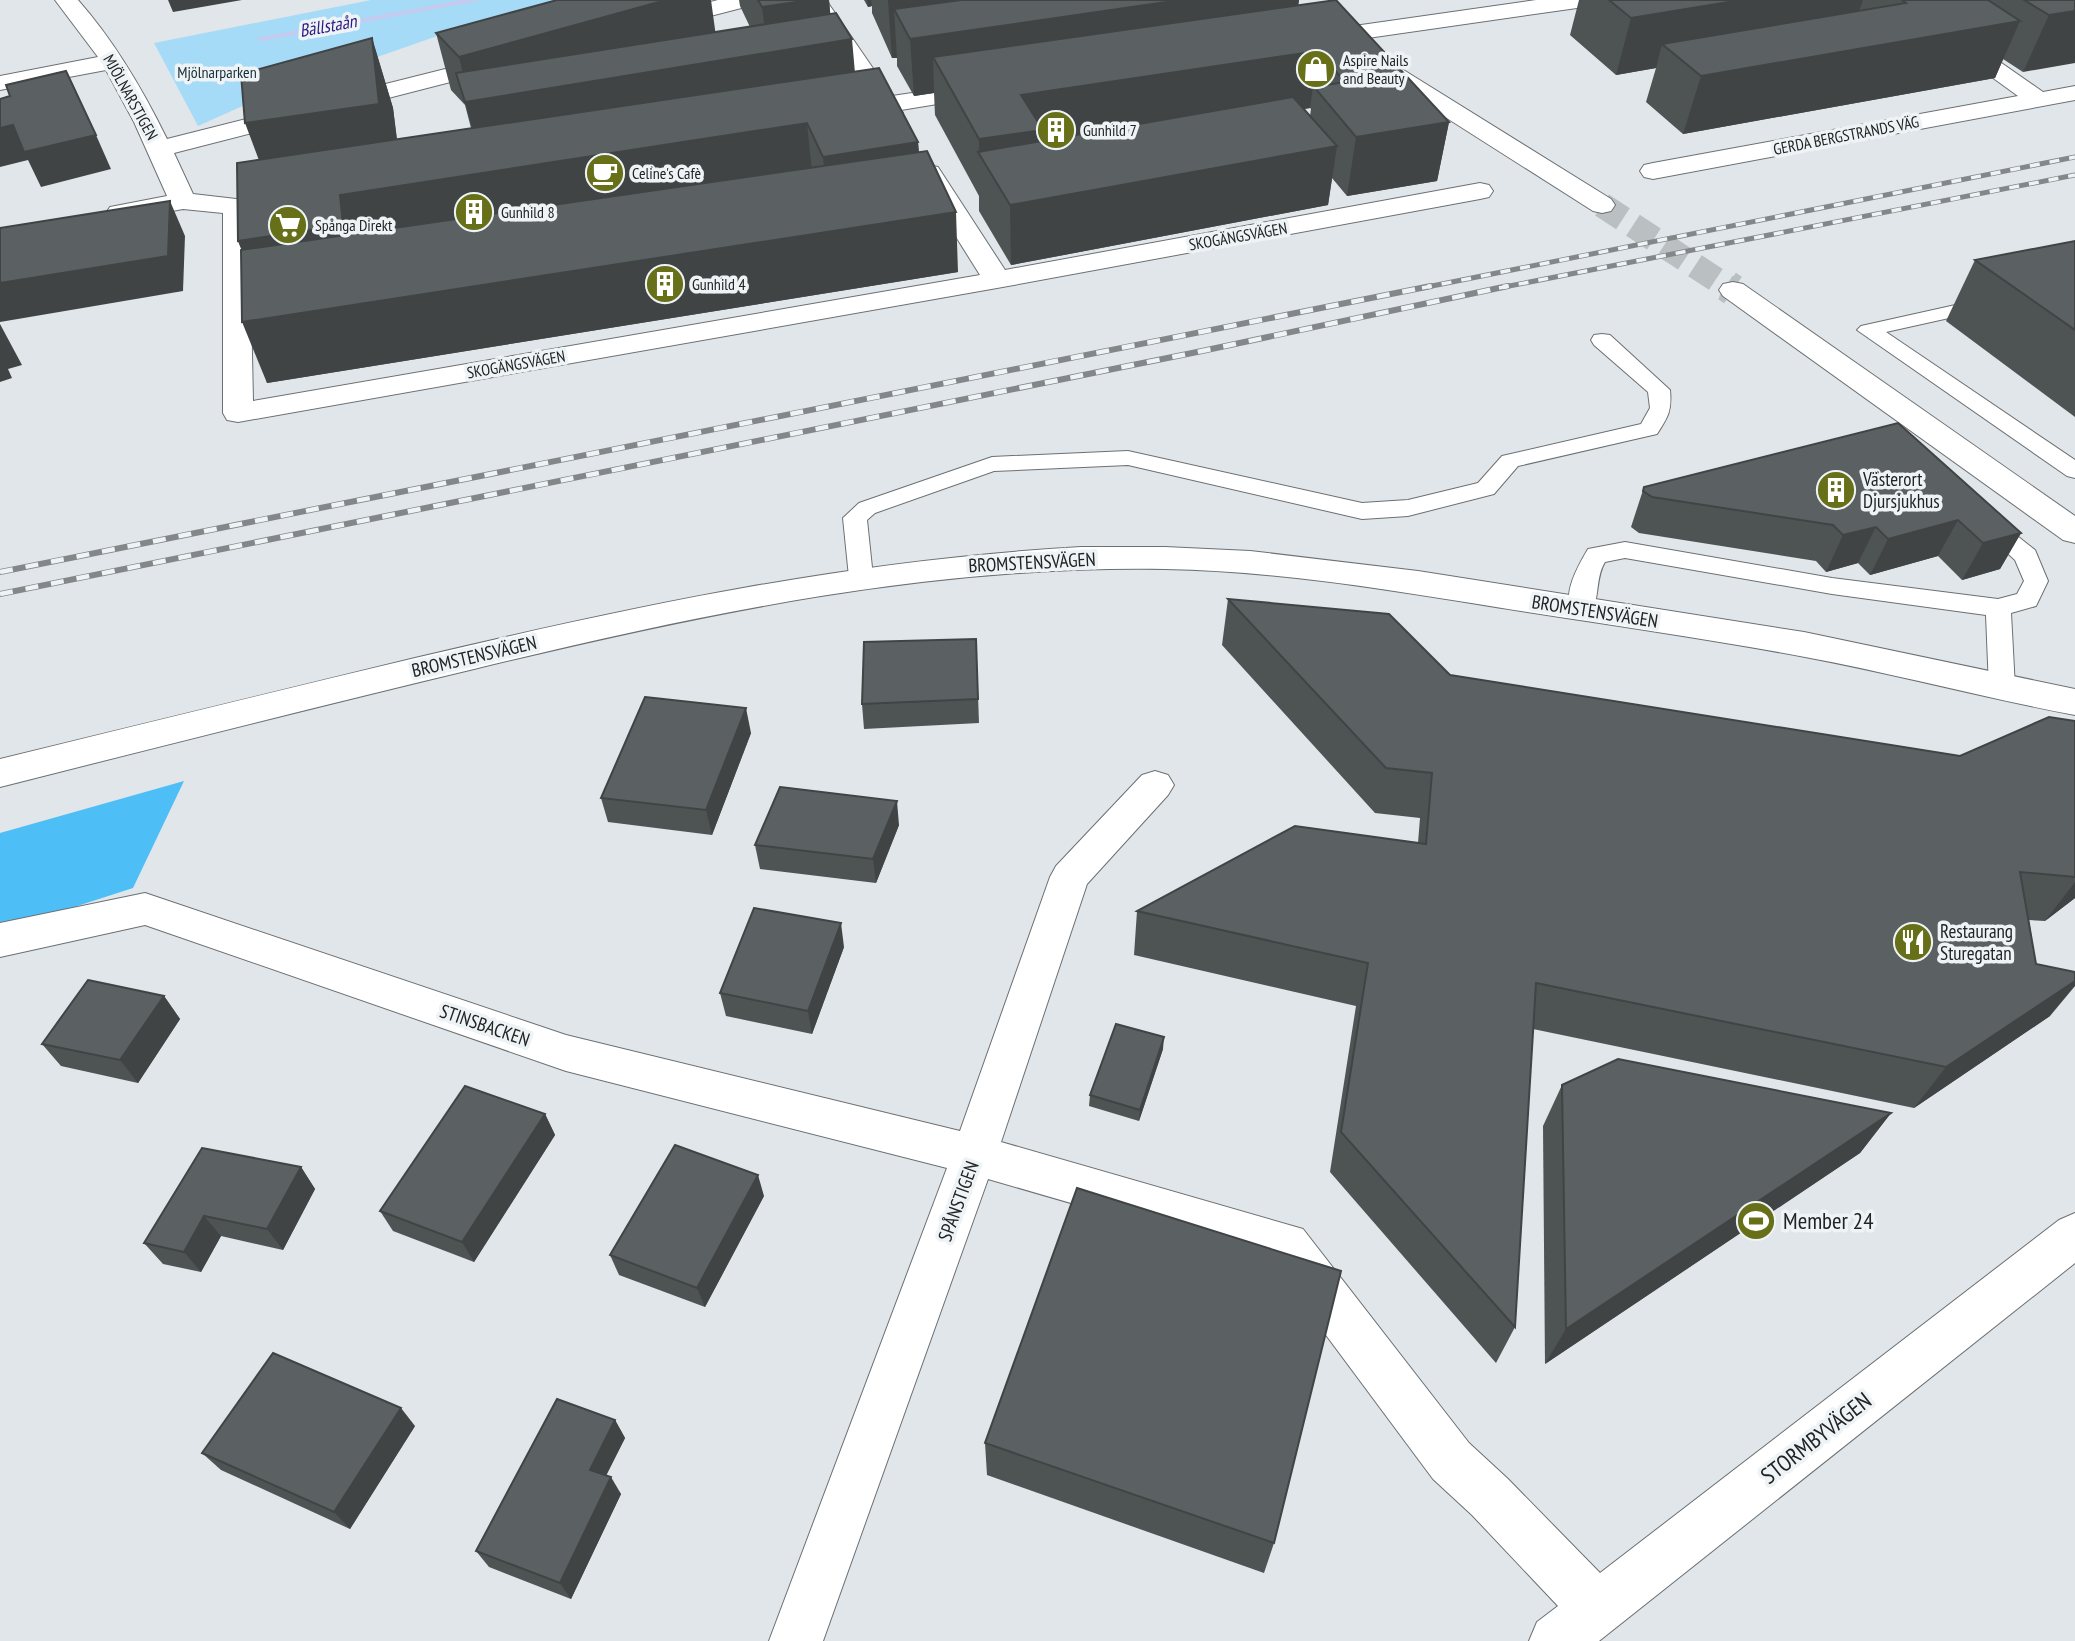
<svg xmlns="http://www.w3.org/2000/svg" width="2075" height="1641" viewBox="0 0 2075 1641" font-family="'PT Sans Narrow',sans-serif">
<rect width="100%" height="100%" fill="#e0e6e9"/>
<polygon fill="#a6dbf8" points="371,0 604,0 443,34 263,97 198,126 154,43"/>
<polygon fill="#4ebff6" points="184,781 133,888 0,931 0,833"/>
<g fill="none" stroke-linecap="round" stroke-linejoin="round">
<polygon fill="#c6caef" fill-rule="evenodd" points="462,0 483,0 261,41 256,38"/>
<polyline stroke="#babfc2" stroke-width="25" stroke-dasharray="25 12" stroke-linecap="butt" points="1602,205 1729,288"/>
<polyline stroke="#babfc2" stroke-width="32" stroke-dasharray="32 16" stroke-linecap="butt" points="1727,286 1733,290"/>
<g stroke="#6c7073" stroke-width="2">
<g id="service">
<polygon points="1987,298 1994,300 1997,304 1994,308 1886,332 2075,460 2075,478 2067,476 1857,330 1861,326"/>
<path d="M1602 334 1610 335 1670 390C1672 411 1668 417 1657 434L1518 466 1494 494 1408 516 1362 519 1128 465 994 471 875 513 867 520 873 577 870 583 861 585 852 583 849 577 843 518 859 503 992 457 1128 451 1362 503 1408 500 1478 483 1502 456 1641 424 1650 408 1648 392 1594 345 1591 340 1594 335Z"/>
<path d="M1984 513 1992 516 2035 550 2048 581 2036 606 2011 613 2015 688 2011 695 2002 697 1993 695 1989 688 1986 615 1832 594 1625 558 1605 562C1595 578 1600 598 1591 614L1582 617 1573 614C1561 595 1578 566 1588 549L1625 542 1832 578 1998 599 2017 594 2024 581 2015 560 1972 521 1976 516Z"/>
</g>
</g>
<g stroke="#6c7073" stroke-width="2">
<g id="pedestrian">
<polygon points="1373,54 1381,56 1611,199 1615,205 1611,211 1602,213 1593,211 1365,66 1361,61 1365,56"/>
<polygon points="1733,282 1743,284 2075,516 2075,543 2063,540 1723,296 1719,290 1723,284"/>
</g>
</g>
<g stroke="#6c7073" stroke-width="2">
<g id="minor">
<path d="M55 0H78C115 42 143 90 167 139L497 56 505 58 509 63 505 68 174 153 193 194 236 199 288 191 297 193 301 199 297 205 249 213 253 401 980 275 916 173 920 167 929 165 938 167 1005 270 1480 183 1489 185 1493 191 1489 197 1480 199 997 288 238 422 227 420 223 413V213L183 209 119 221 110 219 106 213 110 207 167 196 134 122 106 70 0 90V76L98 57Z"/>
<polygon points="718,0 756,0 753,5 660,29 652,27 648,22 652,17"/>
<polygon points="804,0 826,0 892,96 986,82 995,84 998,89 995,94 986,96 901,110 903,113 900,118 891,120 882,118 879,113 845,118 836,116 833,111 836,106 870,100"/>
<polygon points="1536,0 1595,0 1592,5 1584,7 1312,46 1304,44 1300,39 1304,34 1312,32"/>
<polygon points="1885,0 1911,0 2043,92 2075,86 2075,100 1653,179 1644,177 1640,171 1644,165 1653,163 2018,96"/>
<polygon points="1155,771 1168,775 1174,785 1168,795 1087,884 1001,1142 1303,1229 1469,1443 1508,1479 1600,1573 2059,1220 2075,1213 2075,1263 1599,1641 1529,1641 1537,1622 1558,1606 1472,1515 1433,1479 1271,1261 988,1179 823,1641 769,1641 947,1168 566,1071 145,925 0,957 0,923 145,893 566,1035 960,1131 1050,877 1056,866 1142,775"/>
</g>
</g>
<g stroke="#6c7073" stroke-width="2">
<path id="tertiary" d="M1081 547H1165L1250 551 1418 571 1804 632 2075 689V715C1985 698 1896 674 1805 657 1705 638 1603 624 1502 608 1390 590 1278 571 1165 569 930 565 700 614 474 669 315 707 158 747 0 787V759C138 725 276 691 415 658 639 605 851 560 1081 547Z"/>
</g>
<use href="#service" fill="#fff" fill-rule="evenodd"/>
<use href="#pedestrian" fill="#fff" fill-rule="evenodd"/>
<use href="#minor" fill="#fff" fill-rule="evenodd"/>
<use href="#tertiary" fill="#fff" fill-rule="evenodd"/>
<g stroke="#838789" stroke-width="5">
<g id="rail-far1">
<polyline points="1422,288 2075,157"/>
<polyline points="1499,288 2075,175"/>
</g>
</g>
<g stroke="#838789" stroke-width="6">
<g id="rail">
<polyline points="0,572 1431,286"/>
<polyline points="0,594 1202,351 1508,286"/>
</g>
</g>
<use href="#rail-far1" stroke="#eef3f6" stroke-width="3.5" stroke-dasharray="10" stroke-linecap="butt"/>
<use href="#rail" stroke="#eef3f6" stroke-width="4.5" stroke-dasharray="13" stroke-linecap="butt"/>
</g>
<g fill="#4e5354" fill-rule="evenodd">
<polygon points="739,0 829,0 830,14 854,71 918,142 919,152 958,272 267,383 242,250 238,241 259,160 372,38 393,108 397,139 471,128 465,105 451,90 436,33 715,32 750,27 740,6"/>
<path d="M864 0H1299L1298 5 1449 122 1437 181 1347 196 1332 178 1328 205 1011 265 979 211V196L935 115 934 93 914 96 897 66V58H892L872 13V6L868 7ZM1310 108 1311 109 1310 116 1304 109Z"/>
<polygon points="1579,0 2075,0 2023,72 2003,59 1995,78 1683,134 1646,102 1656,68 1616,75 1570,35"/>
<polygon points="2075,241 2075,417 1946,321 1975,260"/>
<polygon points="1898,423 2021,533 2000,569 1962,580 1938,556 1870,575 1858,563 1826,572 1816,561 1639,533 1631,527 1644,487"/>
<polygon points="1228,599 1450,675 1960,756 2075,721 2075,898 2045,921 2029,920 2036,964 2050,1016 1914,1108 1533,1029 1515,1327 1496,1363 1330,1172 1356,1006 1134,955 1137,911 1418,843 1420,818 1375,813 1222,645"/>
<polygon points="976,639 979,723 864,729 862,704"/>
<polygon points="751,733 712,835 608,822 601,798"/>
<polygon points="899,825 876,883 760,869 755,845"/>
<polygon points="844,947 812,1034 726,1016 720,993"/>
<polygon points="164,996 180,1019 138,1083 61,1066 42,1044"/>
<polygon points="1163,1049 1139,1121 1089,1106 1090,1095"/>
<polygon points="1562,1085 1891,1113 1860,1153 1545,1364 1543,1126"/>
<polygon points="545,1114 555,1135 474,1262 393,1231 380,1211"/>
<polygon points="301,1167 315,1189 283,1250 221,1236 201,1272 163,1264 144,1243"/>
<polygon points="764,1196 705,1307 619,1275 610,1255"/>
<polygon points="615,1420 625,1438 606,1476 621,1494 571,1599 489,1567 476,1551"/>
<polygon points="415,1426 350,1529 221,1470 202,1453"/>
<polygon points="985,1443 1274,1543 1264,1573 987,1475"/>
</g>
<g fill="#404445">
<polygon points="168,0 242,0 173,12"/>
<polygon points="666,0 711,0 717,44 768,52 762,7 810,0 829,0 833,42 852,39 857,96 481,160 465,102 470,101 459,57"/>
<polygon points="867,0 871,0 872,6 868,7"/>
<polygon points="888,0 1299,0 1294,39 933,57 934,93 914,96 910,39 894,9 897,58 892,58"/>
<polygon points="1741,0 1863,0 1850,35 1662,44 1656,68 1616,75 1631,18"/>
<polygon points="2075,11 2075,63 2023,72 2049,15"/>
<polygon points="2020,21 1995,78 1683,134 1701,76"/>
<polygon points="372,38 393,108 401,175 272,195 245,123"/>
<polygon points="1318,51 1310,108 1043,150 979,154 979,139 1021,95"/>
<polygon points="1449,122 1437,181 1347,196 1356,137"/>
<polygon points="807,123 813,182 262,302 238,241 340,195"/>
<polygon points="13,125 96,135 111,169 41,187 28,160 0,167 0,128"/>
<polygon points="918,142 922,201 829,217 823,157"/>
<polygon points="1337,146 1328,205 1011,265 1010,205"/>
<polygon points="170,201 185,236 183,291 0,322 0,283"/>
<polygon points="956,212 958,272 267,383 242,322"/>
<polygon points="0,324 22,365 8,369 12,378 0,382"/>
<polygon points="1958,520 1938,556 1870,575 1888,539"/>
<polygon points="1876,527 1858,563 1826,572 1843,535"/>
<polygon points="2021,533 2000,569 1962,580 1983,543"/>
<polygon points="746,708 751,733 712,835 706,810"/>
<polygon points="897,801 899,825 876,883 873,859"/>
<polygon points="2075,882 2075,898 2045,921"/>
<polygon points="841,923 844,947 812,1034 808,1011"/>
<polygon points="2075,981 2075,986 2050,1016 1914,1108 1946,1067"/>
<polygon points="164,996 180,1019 138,1083 120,1060"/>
<polygon points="1164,1037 1163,1049 1139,1121 1140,1110"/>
<polygon points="1891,1113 1860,1153 1545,1364 1566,1329"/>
<polygon points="545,1114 555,1135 474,1262 462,1242"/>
<polygon points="301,1167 315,1189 283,1250 267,1229"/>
<polygon points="758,1175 764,1196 705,1307 697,1288"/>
<polygon points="204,1216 221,1236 201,1272 184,1252"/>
<polygon points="401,1408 415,1426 350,1529 334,1512"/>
<polygon points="615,1420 625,1438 600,1487 590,1470"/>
<polygon points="611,1477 621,1494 571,1599 560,1583"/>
</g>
<g fill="#5b6162" stroke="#404445" stroke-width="2">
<polygon points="557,0 666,0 459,57 436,33"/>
<polygon points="758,0 810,0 762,7"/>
<polygon points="961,0 1180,0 910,39 894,9"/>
<polygon points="1336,0 1449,122 1356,137 1314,87 1345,82 1318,51 1021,95 1043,130 979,139 933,57"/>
<polygon points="1609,0 1741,0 1631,18"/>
<polygon points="1902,0 1988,0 2020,21 1701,76 1662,44 1906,3"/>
<polygon points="2024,0 2075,0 2075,11 2049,15"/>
<polygon points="836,13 852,39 465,102 456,73"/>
<polygon points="372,38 379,104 245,123 241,74"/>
<polygon points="879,68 918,142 823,157 807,123 340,195 343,225 238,241 237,163"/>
<polygon points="66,71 96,135 24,152 13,125 0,128 0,99 10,96 6,85"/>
<polygon points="1293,97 1337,146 1010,205 978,152"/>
<polygon points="927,151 956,212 242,322 241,250"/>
<polygon points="170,201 168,256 0,283 0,228"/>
<polygon points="2075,241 2075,330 1975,260"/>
<polygon points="1898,423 2021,533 1983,543 1958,520 1888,539 1876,527 1843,535 1833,525 1652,497 1643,491 1644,487"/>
<polygon points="1228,599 1389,614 1450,675 1960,756 2049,717 2075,721 2075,877 2020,872 2036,964 2075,972 2075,981 1946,1067 1536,983 1515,1327 1341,1132 1368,963 1137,911 1295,826 1426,844 1432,773 1386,768"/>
<polygon points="976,639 978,699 862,704 864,642"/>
<polygon points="645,697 746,708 706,810 601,798"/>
<polygon points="780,787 897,801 873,859 755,845"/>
<polygon points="754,908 841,923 808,1011 720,993"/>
<polygon points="88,980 164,996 120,1060 42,1044"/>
<polygon points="1116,1024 1164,1037 1140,1110 1090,1095"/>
<polygon points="1618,1059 1891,1113 1566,1329 1562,1085"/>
<polygon points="465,1086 545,1114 462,1242 380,1211"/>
<polygon points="675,1145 758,1175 697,1288 610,1255"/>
<polygon points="202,1148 301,1167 267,1229 204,1216 184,1252 144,1243"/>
<polygon points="1077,1188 1341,1271 1274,1543 985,1443"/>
<polygon points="273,1353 401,1408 334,1512 202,1453"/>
<polygon points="557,1399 615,1420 590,1470 611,1477 560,1583 476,1551"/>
</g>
<defs>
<g id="shop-disc" transform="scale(2.0125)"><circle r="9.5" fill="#677018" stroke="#eef3f6"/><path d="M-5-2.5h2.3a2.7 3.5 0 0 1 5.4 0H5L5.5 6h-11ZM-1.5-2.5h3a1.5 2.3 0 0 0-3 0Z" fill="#fff"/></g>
<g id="building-disc" transform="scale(2.0125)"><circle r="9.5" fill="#677018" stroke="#eef3f6"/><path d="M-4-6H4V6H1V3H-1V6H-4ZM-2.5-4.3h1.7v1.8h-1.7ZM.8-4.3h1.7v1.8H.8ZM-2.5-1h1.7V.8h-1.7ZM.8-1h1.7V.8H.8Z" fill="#fff"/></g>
<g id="cafe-disc" transform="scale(2.0125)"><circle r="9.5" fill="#677018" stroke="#eef3f6"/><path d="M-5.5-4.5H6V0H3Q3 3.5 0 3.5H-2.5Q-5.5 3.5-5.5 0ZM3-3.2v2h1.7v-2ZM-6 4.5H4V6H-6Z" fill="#fff"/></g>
<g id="supermarket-disc" transform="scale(2.0125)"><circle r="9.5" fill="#677018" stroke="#eef3f6"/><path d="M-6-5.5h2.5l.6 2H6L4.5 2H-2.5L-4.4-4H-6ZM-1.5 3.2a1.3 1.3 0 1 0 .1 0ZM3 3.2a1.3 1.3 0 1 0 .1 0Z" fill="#fff"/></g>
<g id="restaurant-disc" transform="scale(2.0125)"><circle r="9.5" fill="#677018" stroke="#eef3f6"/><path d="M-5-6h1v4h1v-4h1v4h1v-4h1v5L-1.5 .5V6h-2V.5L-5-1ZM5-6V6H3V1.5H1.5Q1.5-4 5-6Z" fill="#fff"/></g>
<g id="stadium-disc" transform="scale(2.0125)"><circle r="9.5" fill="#677018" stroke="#eef3f6"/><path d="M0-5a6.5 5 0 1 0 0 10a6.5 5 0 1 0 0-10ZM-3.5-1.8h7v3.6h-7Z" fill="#fff"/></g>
</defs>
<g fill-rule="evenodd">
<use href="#shop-disc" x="1316" y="69"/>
<use href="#building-disc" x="1056" y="130"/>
<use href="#cafe-disc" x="605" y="173"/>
<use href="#building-disc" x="474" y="212"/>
<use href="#supermarket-disc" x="288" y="225"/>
<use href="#building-disc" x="665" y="284"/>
<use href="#building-disc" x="1836" y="490"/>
<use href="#restaurant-disc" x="1913" y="942"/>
<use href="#stadium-disc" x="1756" y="1221"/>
</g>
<g text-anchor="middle" stroke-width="7" stroke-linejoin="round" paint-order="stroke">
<g font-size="16" fill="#212324" stroke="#eef3f6" text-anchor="start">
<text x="1343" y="66">Aspire Nails<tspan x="1343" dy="18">and Beauty</tspan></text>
<text x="1083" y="136">Gunhild 7</text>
<text x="632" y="179">Celine's Cafè</text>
<text x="501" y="218">Gunhild 8</text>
<text x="315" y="231">Spånga Direkt</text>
<text x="692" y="290">Gunhild 4</text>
</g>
<g font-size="16" fill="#182c36" stroke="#eef3f6">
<text x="217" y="78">Mjölnarparken</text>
</g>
<g font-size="16" fill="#212324" stroke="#eef3f6">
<text transform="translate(131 97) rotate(61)" y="6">MJÖLNARSTIGEN</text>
<text transform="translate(1846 135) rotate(-11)" y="6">GERDA BERGSTRANDS VÄG</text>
<text transform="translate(1238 236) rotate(-10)" y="6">SKOGÄNGSVÄGEN</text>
<text transform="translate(516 364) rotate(-10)" y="6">SKOGÄNGSVÄGEN</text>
</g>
<g font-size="18" font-style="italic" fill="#2a197f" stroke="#eef3f6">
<text transform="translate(328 26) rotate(-10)" y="6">Bällstaån</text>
</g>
<g font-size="19" fill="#212324" stroke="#eef3f6" text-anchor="start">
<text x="1863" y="486">Västerort<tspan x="1863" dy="22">Djursjukhus</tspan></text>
<text x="1940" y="938">Restaurang<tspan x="1940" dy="22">Sturegatan</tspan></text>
</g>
<g font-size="19" fill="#212324" stroke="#eef3f6">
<text transform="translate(1032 562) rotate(-3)" y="7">BROMSTENSVÄGEN</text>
<text transform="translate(1595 611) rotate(9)" y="7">BROMSTENSVÄGEN</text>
<text transform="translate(474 656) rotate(-13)" y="7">BROMSTENSVÄGEN</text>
<text transform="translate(485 1025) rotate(19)" y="7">STINSBACKEN</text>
<text transform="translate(958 1201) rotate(-70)" y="7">SPÅNSTIGEN</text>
</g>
<g font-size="23" fill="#212324" stroke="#eef3f6" text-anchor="start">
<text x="1783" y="1229">Member 24</text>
</g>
<g font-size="23" fill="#212324" stroke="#eef3f6">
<text transform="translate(1816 1438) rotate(-38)" y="8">STORMBYVÄGEN</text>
</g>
</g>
</svg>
